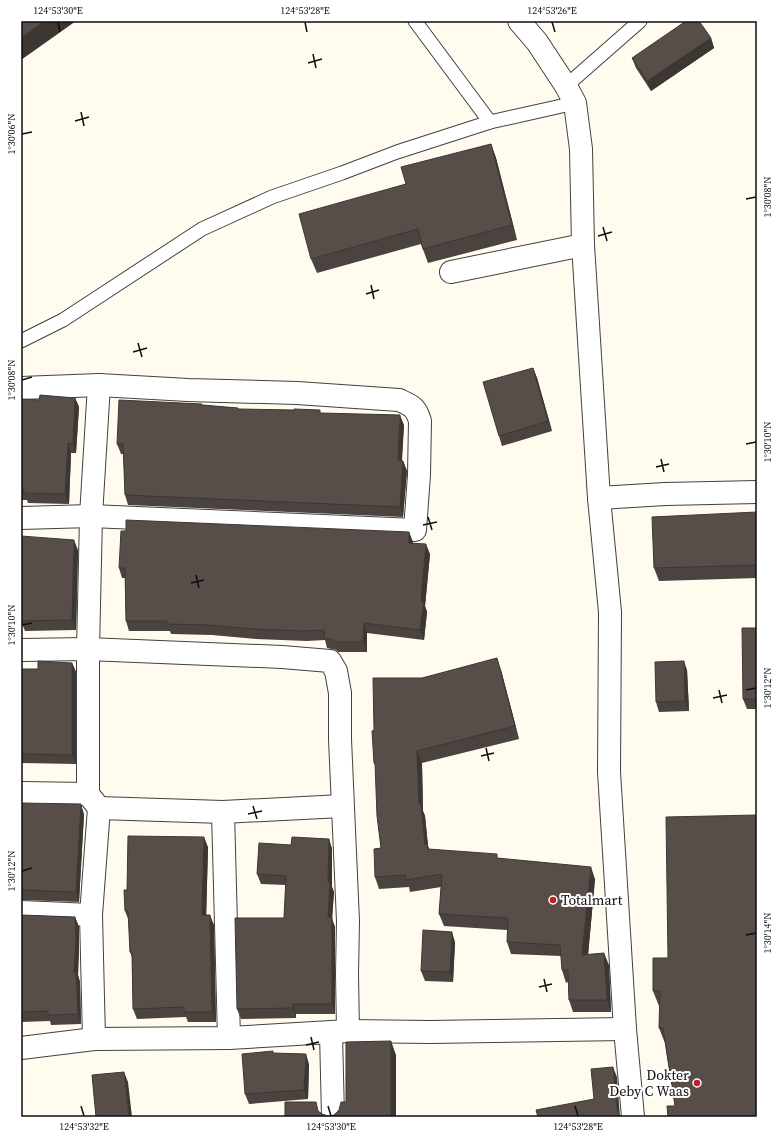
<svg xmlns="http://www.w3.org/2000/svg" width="778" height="1138" viewBox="0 0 778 1138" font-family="'Source Serif 4',serif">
<rect width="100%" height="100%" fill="#fffbee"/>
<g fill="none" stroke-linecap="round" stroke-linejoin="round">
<g stroke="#414141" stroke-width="15">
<g id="service">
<polyline points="415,21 490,122"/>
<polyline points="566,86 640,21"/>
<polyline points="21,341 63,320 202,229 272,197 342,173 397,152 490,122 575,103"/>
</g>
</g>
<g stroke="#414141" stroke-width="24">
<g id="minor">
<polyline points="519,21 537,42 566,86 575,103 581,149 583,245 599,498 610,612 609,772 625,1029 633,1117"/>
<polyline points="451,272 583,245"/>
<path d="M21 388 99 385 188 390 297 393 399 400C412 406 416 407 420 421L419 475 415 530 91 516 21 518"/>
<polyline points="599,498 665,494 757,492"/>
<polyline points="21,650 88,649 282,657 330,661 336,671 340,693 340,739 348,921 347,974 348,1031"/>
<polyline points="21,793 88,794"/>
<polyline points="99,808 223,812 342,806"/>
<polyline points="223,812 229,1038"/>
<polyline points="21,912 91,915"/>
<polyline points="331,1033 333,1117"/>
<polyline points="94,1039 91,915 99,808 88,794 88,649 91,516 99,385"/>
<polyline points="21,1048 94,1039 229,1038 348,1031 430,1032 625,1029"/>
</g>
</g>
<use href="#service" stroke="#fff" stroke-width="13"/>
<use href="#minor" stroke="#fff" stroke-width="22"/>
</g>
<g fill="#4b433f">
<polygon points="711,38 714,48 651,91 636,68 632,58"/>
<polygon points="491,144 496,158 517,240 428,263 421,244 317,273 311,259 406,184"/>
<polygon points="533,368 537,378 552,431 502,446 499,436"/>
<polygon points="75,398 79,407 76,453 71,453 69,504 28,503 27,500 21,500 21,399 39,400"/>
<polygon points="202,404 202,405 238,408 238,409 321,413 404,425 402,461 403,461 407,471 403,517 128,505 125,495 124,454 121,454 117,444"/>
<polygon points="757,512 757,578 659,581 654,568"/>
<polygon points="409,532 413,543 430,554 425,606 427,612 424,640 367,633 367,652 338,652 336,650 327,648 325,640 307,641 256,639 212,635 171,634 170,631 129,631 126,621 125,578 122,578 119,568"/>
<polygon points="78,550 76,630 25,631 21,621"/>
<polygon points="757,628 757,709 747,709 743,699"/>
<polygon points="72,663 76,672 76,764 21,763 21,669 38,669"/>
<polygon points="501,670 519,739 422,763 423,811 425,816 428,846 429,849 498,858 595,879 588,954 609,965 611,1012 573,1012 569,1000 568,982 566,983 562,970 561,956 511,954 507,942 507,930 444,926 439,914 441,887 410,892 409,887 379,889 375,877 381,848 376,767 374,763 374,730 422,678"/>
<polygon points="687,670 689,711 659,712 656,702"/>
<polygon points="21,803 84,814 79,902 21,900"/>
<polygon points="329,839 332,849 332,887 334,892 332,919 335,927 335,1014 296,1014 296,1018 241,1019 237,1009 284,918 286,885 261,884 257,874 291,845"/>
<polygon points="208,847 206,915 214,925 216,1022 188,1022 186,1017 137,1019 133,1009 132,957 130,952 129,921 125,911 127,890"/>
<polygon points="21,915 75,917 79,927 79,947 78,975 80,982 81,1024 51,1025 50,1021 21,1022"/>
<polygon points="455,942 453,982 425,981 421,971"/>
<polygon points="668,958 675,1106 665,1043 659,1028 660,1006 659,1006 653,991"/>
<polygon points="309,1064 308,1099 249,1104 245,1094"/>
</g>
<g fill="#3d3733">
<polygon points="44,21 76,21 21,60 21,38"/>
<polygon points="711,38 714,48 651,91 647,81"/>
<polygon points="491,144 496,158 517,240 512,225"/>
<polygon points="533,368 537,378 552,431 548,421"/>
<polygon points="75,398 79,407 76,453 73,444"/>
<polygon points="400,415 404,425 401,470 398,460"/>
<polygon points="68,443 71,453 69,504 65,494"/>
<polygon points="403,461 407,471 403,517 400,507"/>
<polygon points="409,532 413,542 412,553 409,543"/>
<polygon points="74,540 78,550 76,630 72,620"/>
<polygon points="426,544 430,554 425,606 427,612 424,640 420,630 421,601"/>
<polygon points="364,623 367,633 367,652 363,642"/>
<polygon points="497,658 501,670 519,739 515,726"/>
<polygon points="684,661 687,670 689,711 685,701"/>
<polygon points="72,663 76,672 76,764 72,755"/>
<polygon points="417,751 422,763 423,811 425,816 428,846 432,856 425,845 419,804"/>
<polygon points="81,804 84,814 79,902 76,892"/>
<polygon points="204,837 208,847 206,925 202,915"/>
<polygon points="329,839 332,849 332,887 334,892 332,919 335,927 335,1014 332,1004 328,917"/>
<polygon points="591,867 595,879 587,967 582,955"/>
<polygon points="210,915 214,925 216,1022 212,1012"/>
<polygon points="75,917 79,927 79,947 78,975 80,982 81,1024 78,1014 74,972"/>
<polygon points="452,932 455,942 453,982 450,972"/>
<polygon points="604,953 609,965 611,1012 607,1000"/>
<polygon points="293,1004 296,1014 296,1018 293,1008"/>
<polygon points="391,1041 396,1055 396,1117 391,1117"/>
<polygon points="306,1054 309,1064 308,1099 304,1090"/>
<polygon points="613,1067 617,1077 620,1117 617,1109"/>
<polygon points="124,1072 128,1082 132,1117 129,1117"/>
</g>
<g fill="#574e49" stroke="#3d3733">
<polygon points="21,21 44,21 21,38"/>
<polygon points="686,21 699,21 711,38 647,81 632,58"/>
<polygon points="491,144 512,225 423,249 418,229 311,259 299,214 406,184 401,167"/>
<polygon points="533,368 548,421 499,436 483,382"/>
<polygon points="40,395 75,398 73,444 68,443 65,494 24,493 24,490 21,490 21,399 39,400"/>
<polygon points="119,400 202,404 202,405 238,408 238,409 294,410 294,409 320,410 320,413 400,415 398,460 403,461 400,507 125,495 123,444 117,444"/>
<polygon points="757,512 757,565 654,568 652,517"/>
<polygon points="126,520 409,532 409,543 426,544 421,601 424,602 420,630 364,623 363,642 335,642 333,640 324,638 324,630 303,631 253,629 209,625 167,624 167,621 126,621 125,568 119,568 121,531 126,531"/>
<polygon points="21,536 74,540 72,620 21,621"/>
<polygon points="742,628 757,628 757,699 743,699"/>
<polygon points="497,658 515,726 417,751 419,804 421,804 425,845 427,844 428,849 497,854 497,858 591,867 582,955 604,953 607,1000 569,1000 568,970 562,970 560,945 507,942 508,918 439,914 442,874 406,880 405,875 375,877 374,849 381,848 377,816 375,763 374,763 372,731 374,730 373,678 422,678"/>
<polygon points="38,661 72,663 72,755 21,754 21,669 38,669"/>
<polygon points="684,661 685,701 656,702 655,662"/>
<polygon points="21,803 81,804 76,892 21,890"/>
<polygon points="757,815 757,1117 668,1117 667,1106 675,1106 663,1028 659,1028 660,991 653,991 653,958 668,958 666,817"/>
<polygon points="128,836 204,837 202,915 210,915 212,1012 184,1012 184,1007 133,1009 132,952 130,952 128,911 125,911 124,890 127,890"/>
<polygon points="292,837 329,839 328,882 330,882 328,917 332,917 332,1004 293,1004 293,1008 237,1009 235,918 284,918 286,876 257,874 259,843 291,845"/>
<polygon points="21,915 75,917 76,937 74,972 76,972 78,1014 48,1015 48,1011 21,1012"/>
<polygon points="423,930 452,932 450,972 421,971"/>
<polygon points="391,1041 391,1117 285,1117 285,1102 316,1102 318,1111 322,1114 328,1116 334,1115 339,1110 341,1102 346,1102 346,1042"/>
<polygon points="273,1051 273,1053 306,1054 304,1090 245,1094 242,1054"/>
<polygon points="613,1067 617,1109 619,1115 623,1117 538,1117 536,1110 594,1099 591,1069"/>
<polygon points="124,1072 129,1117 96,1117 92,1075"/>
</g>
<path fill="none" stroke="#0e0e0e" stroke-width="1.5" d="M58 22 60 32M305 22 307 32M552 22 555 32M313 54 316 68M308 63 322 59M81 112 84 126M75 121 89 117M22 134 32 132M746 199 756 197M603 227 607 241M598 236 612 232M371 285 374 299M366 294 379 290M138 343 142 357M133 352 147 348M22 380 32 377M746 444 756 442M661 459 664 472M656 467 669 464M428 517 432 530M423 525 437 522M196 575 199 588M191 583 204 580M22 625 32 623M719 690 722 703M746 690 756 688M713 698 727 695M486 748 489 761M481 756 494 753M253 806 257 819M248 814 262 811M22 871 32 868M746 935 756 933M544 979 547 992M539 987 552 984M311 1037 314 1050M306 1045 319 1042M81 1106 84 1116M328 1106 331 1116M575 1106 578 1116"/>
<g fill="#cb1826" stroke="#fff" stroke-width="1.5">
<circle cx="553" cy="900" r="4"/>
<circle cx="697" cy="1083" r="4"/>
</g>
<g text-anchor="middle" stroke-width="4" stroke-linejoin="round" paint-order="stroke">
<g font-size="14" fill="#0e0e0e" stroke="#fff" text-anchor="start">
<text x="561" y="905">Totalmart</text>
<text x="689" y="1080" text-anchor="end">Dokter<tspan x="689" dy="16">Deby C Waas</tspan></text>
</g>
</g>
<rect width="778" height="1138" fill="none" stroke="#ffffff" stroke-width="44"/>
<rect x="22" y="22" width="734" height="1094" fill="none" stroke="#0e0e0e" stroke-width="1.5"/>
<g font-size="10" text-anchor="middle" fill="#0e0e0e">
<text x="58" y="14">124°53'30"E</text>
<text x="305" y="14">124°53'28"E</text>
<text x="552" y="14">124°53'26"E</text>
<text transform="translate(11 134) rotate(-90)" y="4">1°30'06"N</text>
<text transform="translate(767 197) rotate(-90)" y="4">1°30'08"N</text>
<text transform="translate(11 380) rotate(-90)" y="4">1°30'08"N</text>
<text transform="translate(767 442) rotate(-90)" y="4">1°30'10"N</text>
<text transform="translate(11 625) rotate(-90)" y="4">1°30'10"N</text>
<text transform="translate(767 688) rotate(-90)" y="4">1°30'12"N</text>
<text transform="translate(11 871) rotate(-90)" y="4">1°30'12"N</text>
<text transform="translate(767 933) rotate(-90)" y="4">1°30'14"N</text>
<text x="84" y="1130">124°53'32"E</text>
<text x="331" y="1130">124°53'30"E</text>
<text x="578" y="1130">124°53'28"E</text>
</g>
</svg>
